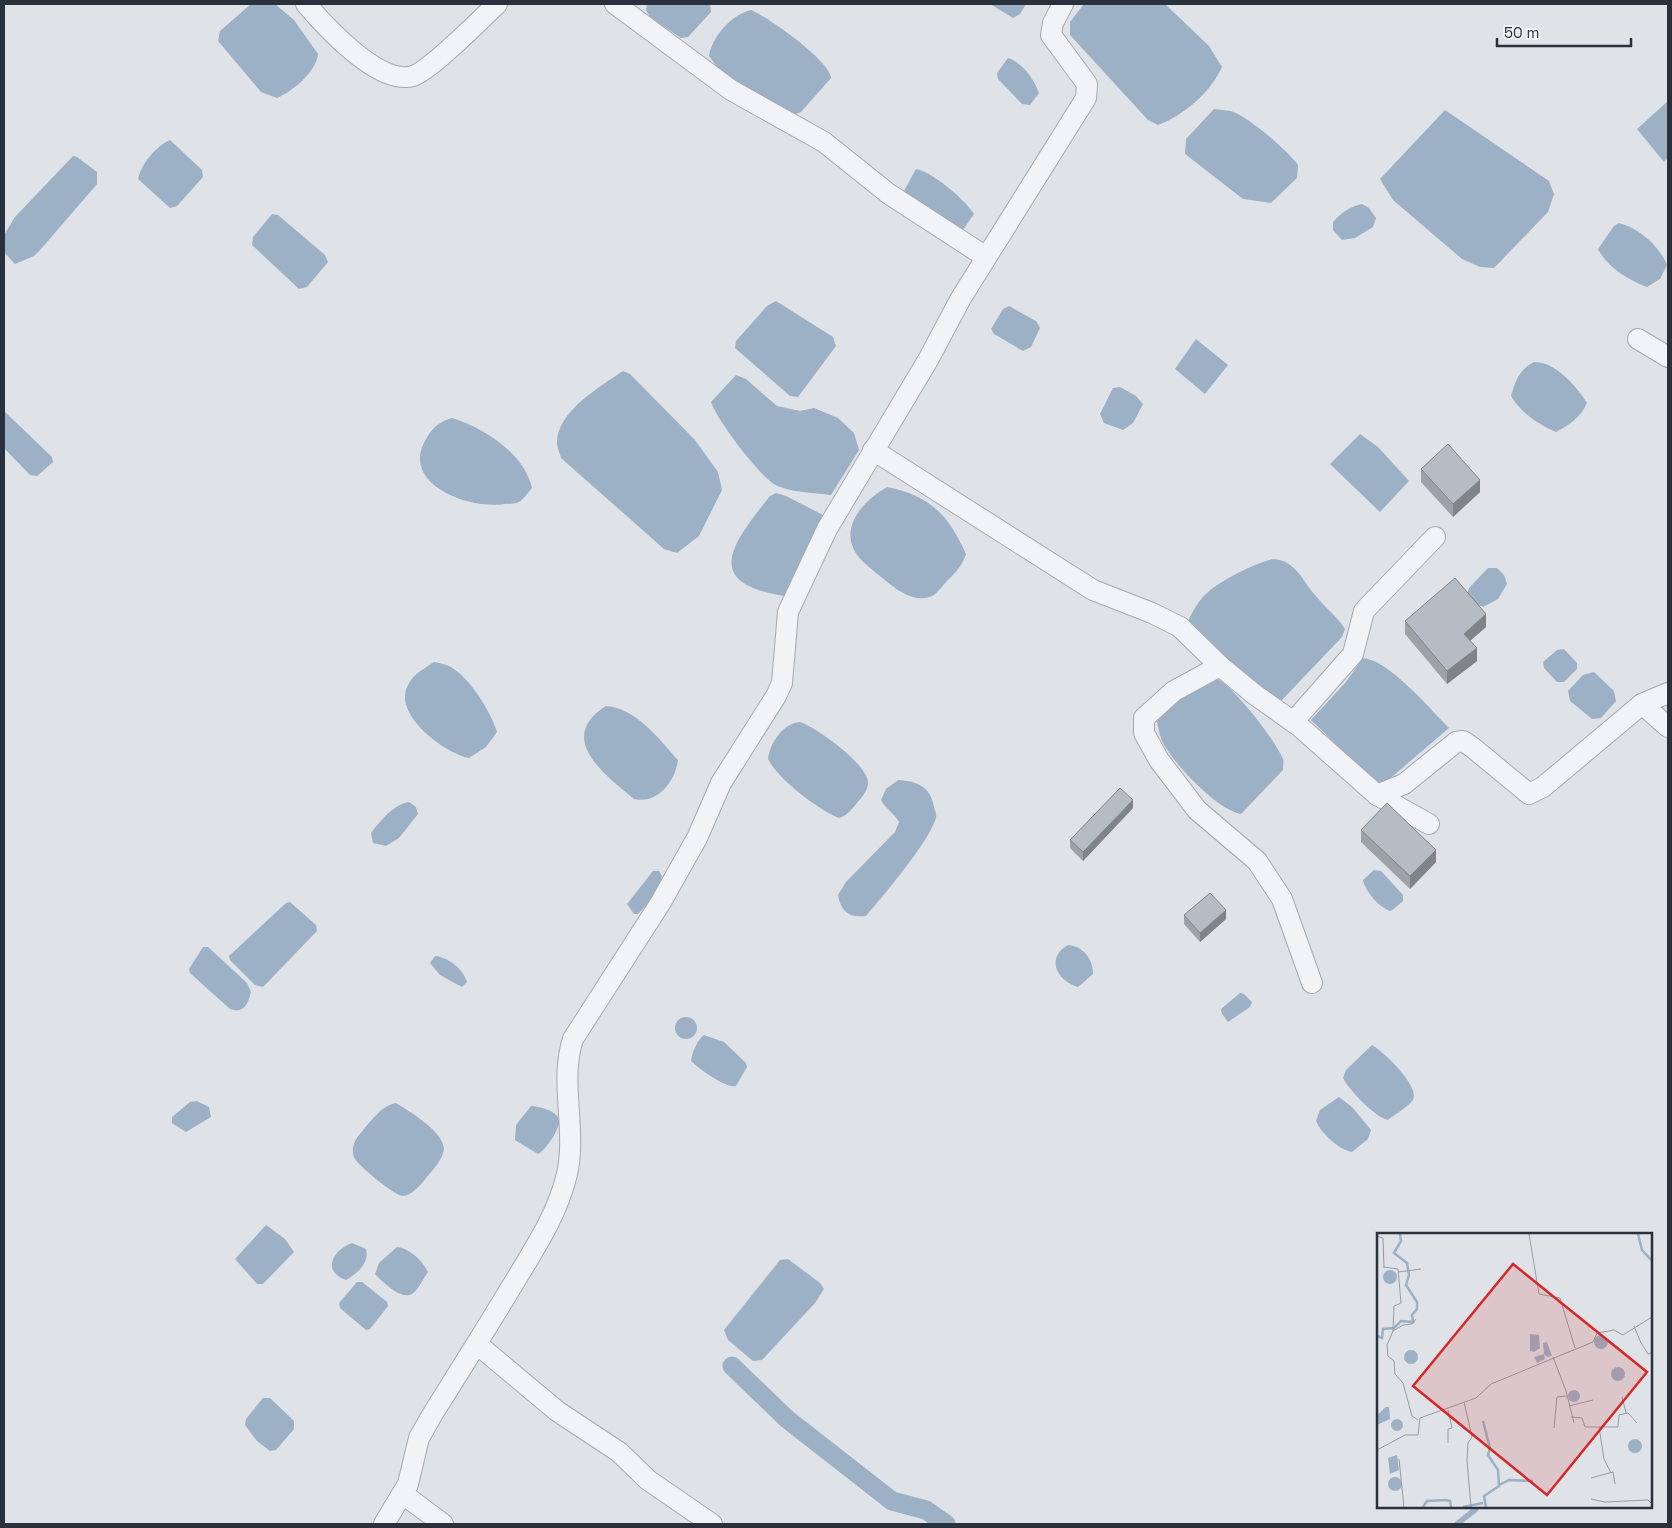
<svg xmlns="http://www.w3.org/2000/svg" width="1672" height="1528" viewBox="0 0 1672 1528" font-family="'Space Grotesk',sans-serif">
<rect width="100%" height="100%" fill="#dfe2e7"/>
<g fill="#9cb1c5">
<path d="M251 4H275L294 20 318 54C316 72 293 91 277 98L261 92 218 41 220 31Z"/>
<polygon points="647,4 710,4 711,12 688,37 681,38 651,18 646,10"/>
<polygon points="990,4 1026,4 1020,14 1013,18"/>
<path d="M1084 4H1165L1209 46 1222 67C1210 93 1184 115 1158 125L1148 120 1070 35V22Z"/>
<path d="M751 10C768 17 829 60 831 78L801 112 796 114 787 111 720 71 709 56C711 38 732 14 751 10Z"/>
<path d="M1008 58C1023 63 1034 79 1039 93L1030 105 1022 104 998 79 997 73Z"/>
<polygon points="1668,101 1668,158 1664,162 1637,129"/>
<path d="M1214 109C1220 110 1225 110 1230 111 1247 115 1288 151 1298 165L1297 178 1271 203 1243 199 1185 154 1186 139Z"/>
<polygon points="1445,110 1549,181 1554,194 1548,212 1494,268 1480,267 1462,259 1393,200 1380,179"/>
<path d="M170 140 202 170 203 177 177 206 170 208 138 179C141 164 156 146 170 140Z"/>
<polygon points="73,156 77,157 97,172 97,184 41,249 34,256 15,264 4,252 4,235 15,217"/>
<path d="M916 169C934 173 964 199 974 214L961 233 904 191Z"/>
<path d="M1362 204 1369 208 1376 218 1373 227 1355 238 1342 240 1333 230V222C1342 212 1349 207 1362 204Z"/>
<polygon points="272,214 278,215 325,255 328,262 307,287 299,289 252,245 253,237"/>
<path d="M1619 223C1639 228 1660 247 1667 265L1660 279 1647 287C1628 280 1607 267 1598 249L1614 226Z"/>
<polygon points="776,301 833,337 836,346 798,397 790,396 735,348 736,341 767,306"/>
<polygon points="1009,306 1036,321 1040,328 1031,347 1023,351 994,334 991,329 1003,309"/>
<polygon points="1196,339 1228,365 1205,394 1175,369"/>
<path d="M1534 362C1556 362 1576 386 1587 403 1581 417 1569 425 1556 432 1538 424 1521 413 1511 396 1515 381 1520 369 1534 362Z"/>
<path d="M623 371 630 374 695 440 718 472 722 490 699 536 677 553 664 549 561 458C560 453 557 448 557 443 557 411 600 387 623 371Z"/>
<path d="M736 375 746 379 777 406 800 411 814 408 838 418 854 433 859 450 831 495C816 493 786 492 774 484 758 474 717 420 711 402Z"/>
<polygon points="1120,387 1136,396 1143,404 1133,423 1123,430 1104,423 1100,414 1113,388"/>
<polygon points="4,411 52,457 53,462 37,476 30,475 4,448"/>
<path d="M452 418C484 428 524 453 532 488 528 492 524 499 519 502 515 504 508 504 504 504 469 510 399 484 426 439 433 427 439 422 452 418Z"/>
<polygon points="1360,434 1378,447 1409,481 1380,512 1330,464"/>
<path d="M887 487C930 496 948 514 966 554 962 566 956 572 947 581 943 585 938 592 934 595 915 606 893 587 880 576 870 568 856 558 852 545 844 520 868 498 887 487Z"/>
<path d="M776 493 786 496 823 515 785 596C700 583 733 543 770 496Z"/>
<path d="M1273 559C1297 561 1302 581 1316 596 1325 608 1337 616 1345 629L1342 637 1281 701 1263 694 1188 621C1193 611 1198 601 1207 593 1221 580 1255 563 1273 559Z"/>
<polygon points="1488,568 1497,568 1504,575 1507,584 1498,599 1483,607 1472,602 1467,595 1469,588"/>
<polygon points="1564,649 1577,663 1577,669 1564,682 1557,682 1544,668 1543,662 1557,650"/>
<path d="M1363 658C1389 660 1430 709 1449 728L1380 787 1311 720 1345 683Z"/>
<path d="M434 662C439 663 445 664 449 666 469 676 491 712 497 732L486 747 469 758C444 753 392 714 408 685 413 674 424 669 434 662Z"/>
<polygon points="1594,672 1614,691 1616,701 1601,718 1592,719 1570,701 1568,691 1583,675"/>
<path d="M1215 678C1232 684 1276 741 1283 759 1284 762 1283 766 1283 770L1241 814C1217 810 1173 763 1162 741 1159 734 1158 725 1156 718L1168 704Z"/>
<path d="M606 706C636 708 659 739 678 760 675 782 658 804 634 799 605 775 555 738 606 706Z"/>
<path d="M800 722C817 728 868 764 868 783 868 791 861 798 857 803 851 810 848 815 839 818 817 809 779 780 768 759 770 743 783 723 800 722Z"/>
<path d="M898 780C917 781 931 787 934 807 935 810 937 815 936 818 929 842 883 896 866 916 849 918 841 912 838 895L846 882 895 832 899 822C894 813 886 809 881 800L886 789Z"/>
<path d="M409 802 416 807 418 814 399 838 386 846 373 843 371 833C380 821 394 804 409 802Z"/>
<path d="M1374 870 1381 871 1403 895V901L1391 911C1380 909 1365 891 1363 880Z"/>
<path d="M653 871H659L662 876C658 891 649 903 638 914H634L627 904Z"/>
<polygon points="290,902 316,925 317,931 263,987 255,985 230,960 229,956 286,903"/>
<path d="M1068 945C1083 946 1093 959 1093 974L1078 987C1057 981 1045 958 1068 945Z"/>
<path d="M203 947H208L247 983 251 992C248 1004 244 1014 230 1009L190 973 189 969Z"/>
<path d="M435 956C448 957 463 969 467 982L462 987 440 975 430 963Z"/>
<polygon points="1240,993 1244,994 1252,1002 1250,1007 1228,1022 1222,1014 1221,1009"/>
<circle cx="686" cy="1028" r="11"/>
<path d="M704 1035 724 1042 746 1063 747 1067 736 1086C726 1089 698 1068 691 1061 692 1052 698 1039 704 1035Z"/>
<path d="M1372 1045C1383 1051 1421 1087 1413 1100 1408 1107 1395 1114 1388 1120 1376 1118 1349 1090 1343 1078L1346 1070Z"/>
<path d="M1339 1097 1352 1107 1371 1130 1368 1139 1352 1152C1339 1150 1321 1133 1316 1121L1320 1110Z"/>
<polygon points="197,1101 209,1107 211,1117 186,1132 172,1123 172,1117 190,1102"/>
<path d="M396 1103C409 1111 444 1132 444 1149 443 1159 433 1170 426 1178 422 1184 411 1196 403 1196 395 1196 359 1166 355 1159 350 1151 354 1141 359 1135 370 1123 380 1106 396 1103Z"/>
<path d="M531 1106C538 1106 558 1111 559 1120 561 1128 545 1151 538 1154L515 1140 516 1125Z"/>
<polygon points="266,1225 285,1239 294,1252 263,1284 257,1284 235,1259"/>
<path d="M352 1243 366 1249C370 1262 357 1274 346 1280 321 1271 333 1250 352 1243Z"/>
<path d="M397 1247C409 1248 423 1261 428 1272 417 1288 414 1304 393 1290 387 1285 380 1280 375 1274L379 1263Z"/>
<polygon points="788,1259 820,1283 824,1289 815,1303 762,1360 753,1361 728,1340 724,1330 780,1260"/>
<polygon points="357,1282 362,1282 387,1302 388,1306 370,1329 366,1330 340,1308 339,1303"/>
<polygon points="263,1398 270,1398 294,1421 294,1429 276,1450 270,1451 257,1441 245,1425 246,1419"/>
</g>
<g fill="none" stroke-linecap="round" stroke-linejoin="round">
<polyline stroke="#9cb1c5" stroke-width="5.5" points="1457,1524 1476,1509"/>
<polyline stroke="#9cb1c5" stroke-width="19" points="732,1366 787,1419 892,1501 926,1510 946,1524"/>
<g stroke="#a5a9b1" stroke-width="22">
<g id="street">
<path d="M306 4C325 26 379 86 413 76 431 70 481 19 497 4"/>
<polyline points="615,4 731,90 824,142 889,194 986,257"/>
<polyline points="1638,339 1668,357"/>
<polyline points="873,450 1093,590 1152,613 1180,627 1220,666 1254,694 1299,726 1377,795 1429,824"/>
<polyline points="1220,666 1174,691 1144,718 1144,733 1159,760 1197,810 1257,861 1282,899 1312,983"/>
<polyline points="1642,704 1668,727"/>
<polyline points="1293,722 1353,654 1364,611 1435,537"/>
<polyline points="1377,795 1404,784 1456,742 1463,741 1472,747 1529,794 1543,787 1642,704 1668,693"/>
<polyline points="477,1344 557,1411 619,1452 648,1480 712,1524"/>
<polyline points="403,1494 443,1524"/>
<path d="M384 1524 408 1484 419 1438 432 1415C459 1372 486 1329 512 1286 534 1249 557 1216 567 1174 577 1130 559 1082 573 1039L661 902 697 838 721 783 776 696 782 683 788 612 827 529 928 360 961 298 1086 98 1087 84 1051 35 1053 23 1063 4"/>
</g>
</g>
<use href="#street" stroke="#f1f3f6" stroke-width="20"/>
</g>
<g fill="#9da2a8">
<polygon points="1421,469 1480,492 1453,517 1421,482"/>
<polygon points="1405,621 1486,627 1470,641 1477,661 1447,684 1405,634"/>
<polygon points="1133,808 1083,861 1070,848 1070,840"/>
<polygon points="1361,830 1436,862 1410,889 1361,842"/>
<polygon points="1184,915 1226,919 1200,942 1184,924"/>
</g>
<g fill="#7f8488">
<polygon points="1480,480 1480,492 1453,517 1453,504"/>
<polygon points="1486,614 1486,627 1464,646 1464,634"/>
<polygon points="1477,648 1477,661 1447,684 1447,671"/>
<polygon points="1133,800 1133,808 1083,861 1083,852"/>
<polygon points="1436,850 1436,862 1410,889 1410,876"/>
<polygon points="1226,910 1226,919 1200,942 1200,933"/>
</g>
<g fill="#b6bcc3" stroke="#7f8488">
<polygon points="1448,444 1480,480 1453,504 1421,469"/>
<polygon points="1455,578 1486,614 1464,634 1477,648 1447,671 1405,621"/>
<polygon points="1120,788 1133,800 1083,852 1070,840"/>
<polygon points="1387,803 1436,850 1410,876 1361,830"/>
<polygon points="1210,893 1226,910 1200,933 1184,915"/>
</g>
<g transform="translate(1377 1233)">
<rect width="275" height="275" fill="#dfe2e7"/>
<path d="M6 44a7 7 0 1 1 14 0a7 7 0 1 1-14 0ZM153 101 162 102 163 115 157 119 153 118ZM217 109a7 7 0 1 1 14 0a7 7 0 1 1-14 0ZM170 109 175 123 170 124 167 121 168 126 160 130 157 124 167 121 166 110ZM27 124a7 7 0 1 1 14 0a7 7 0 1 1-14 0ZM234 141a7 7 0 1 1 14 0a7 7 0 1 1-14 0ZM191 163a6 6 0 1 1 12 0a6 6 0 1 1-12 0ZM9 174H12L13 186 0 192V182ZM14 192a6 6 0 1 1 12 0a6 6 0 1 1-12 0ZM251 213a7 7 0 1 1 14 0a7 7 0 1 1-14 0ZM20 222 22 237 13 241 11 225ZM11 251a7 7 0 1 1 14 0a7 7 0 1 1-14 0Z" fill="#9cb1c5"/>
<path fill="none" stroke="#9cb1c5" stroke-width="2.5" d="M261 1 265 17 275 28M0 103 5 105 6 96 17 95 24 88 36 89 35 82 40 76V69L29 52 32 42 30 30 17 20 24 8 23 1M106 188 113 215 111 222 121 237 122 253 107 263 109 274M122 252 132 247 156 248M46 274 50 268 69 267 73 268 74 274M86 274 106 270"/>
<path fill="none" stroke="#969ba3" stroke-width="1" d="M152 1 162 61 183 65 198 115M0 3 6 5 7 35M7 34 21 36 24 70 17 73 16 98M21 39 44 36M39 86 35 91 26 92 16 98 10 112 11 123 17 128 18 141 26 150 35 183 41 187M257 93 264 110 271 121 275 120M176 124 189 158 197 190M245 164 249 180M87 169 95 204 91 210 90 228 94 274M192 173 216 167M194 184 205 185 208 194H241L242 182 251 180 260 190M222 194 227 226 234 240M177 195 180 164 190 163M71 210V196L75 195 71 177M0 217 28 202H41L43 185 99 165 114 151 216 109 220 100 237 97 246 102 275 84M22 226 27 274M214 245 236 239 238 251M214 266 228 269 271 267 275 271"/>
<path fill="#d62828" fill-opacity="0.15" stroke="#d62828" stroke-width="2.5" d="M136 31 270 139 170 262 36 153Z"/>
<rect width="275" height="275" fill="none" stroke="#29313d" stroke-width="2.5"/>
</g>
<rect width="1672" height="1528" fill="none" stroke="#29313d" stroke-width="10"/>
<path d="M1497 38v8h134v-8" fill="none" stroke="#29313d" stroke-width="2.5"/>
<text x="1504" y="38" font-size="15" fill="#29313d" stroke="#eef1f5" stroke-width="4" paint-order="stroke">50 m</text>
</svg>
